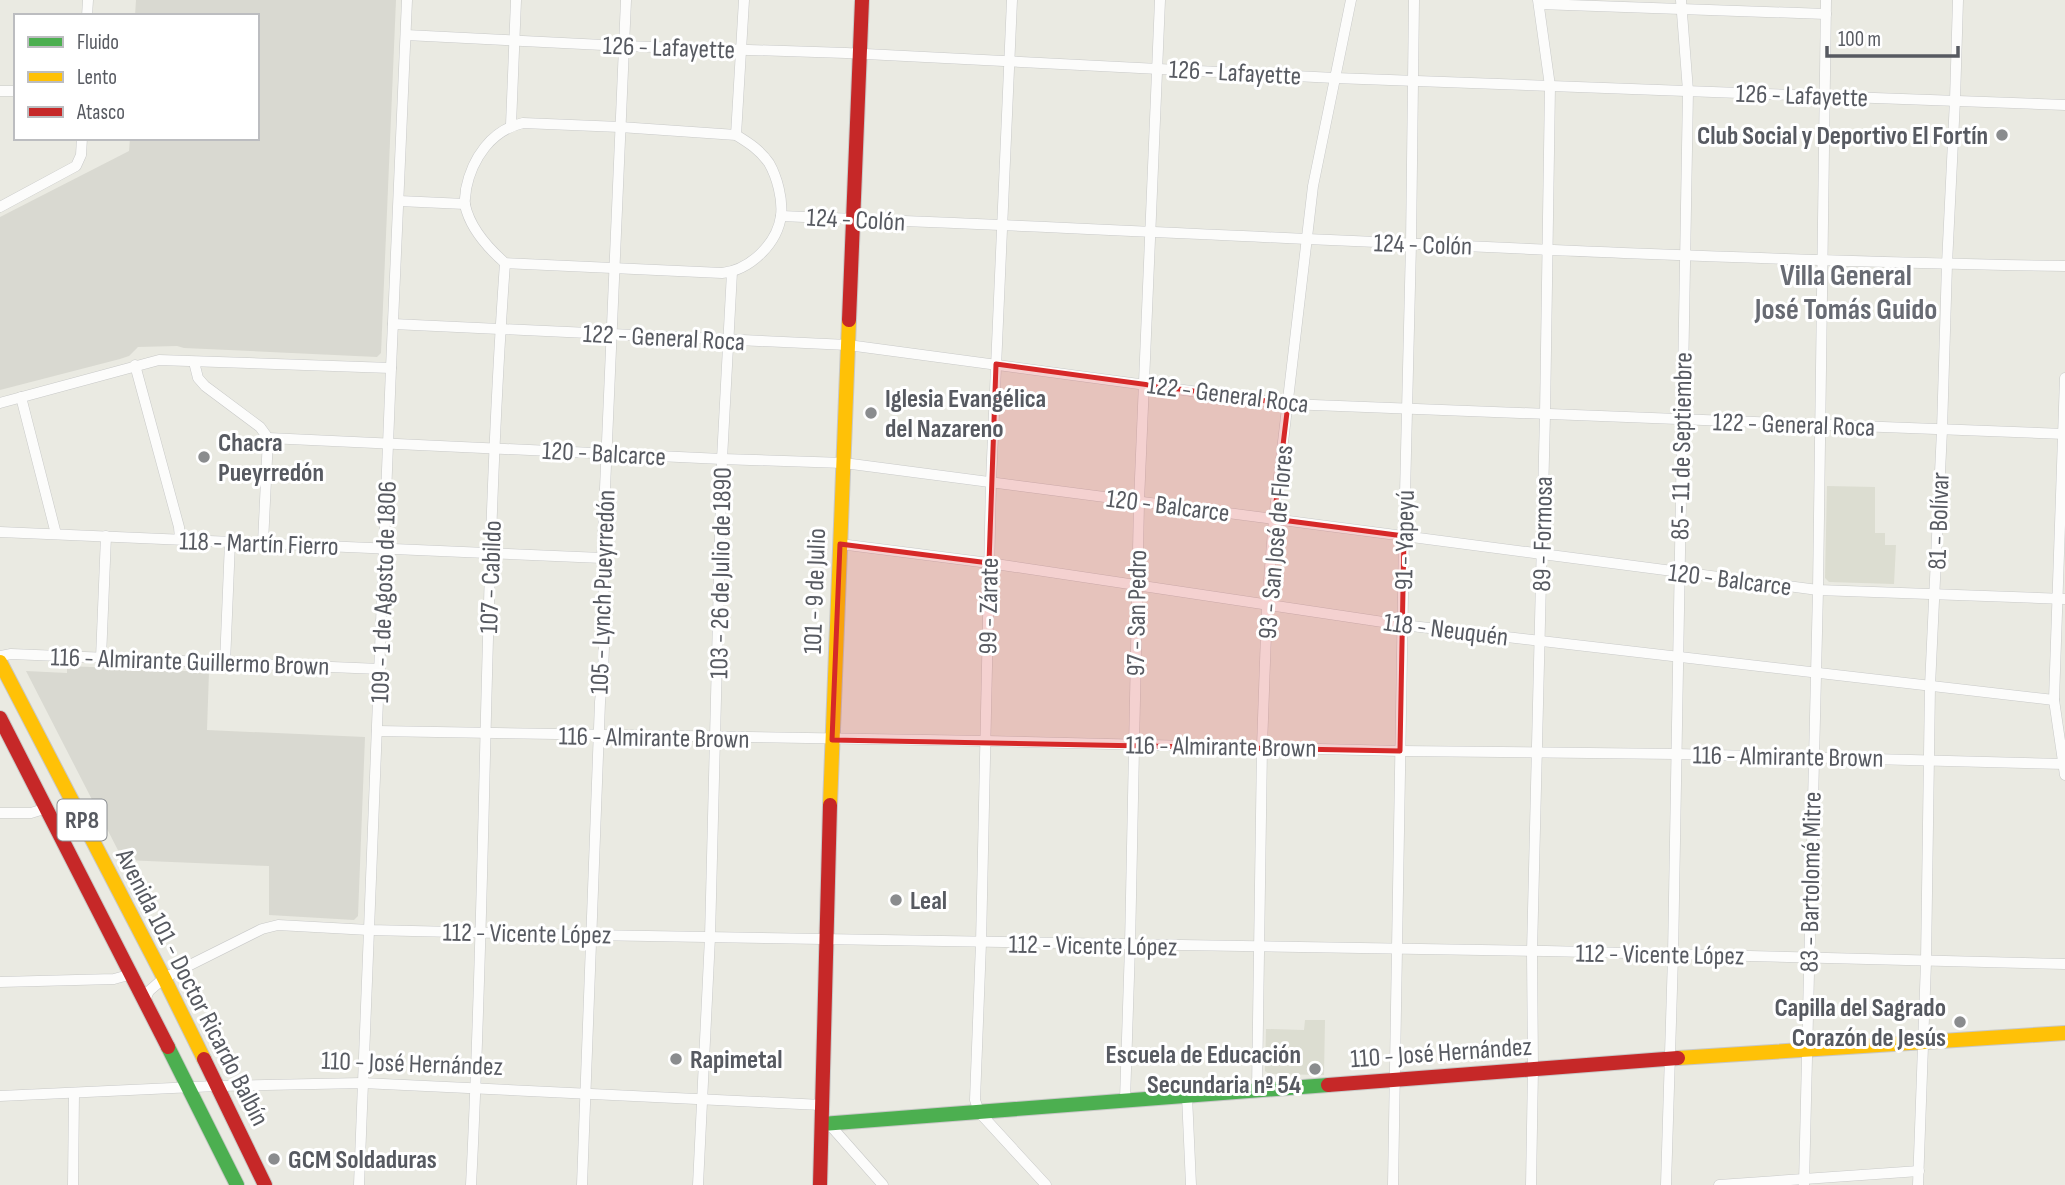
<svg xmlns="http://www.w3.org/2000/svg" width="2065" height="1185" viewBox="0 0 2065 1185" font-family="'Sofia Sans Condensed',sans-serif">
<rect width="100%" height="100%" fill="#eaeae2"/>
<g fill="#d9d9d1">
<polygon points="136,0 396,0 381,353 377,357 184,348 177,346 138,347 129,356 120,359 0,390 0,217 129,151 130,138 257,138 257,16 135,16"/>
<polygon points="67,666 209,672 207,730 365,737 358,916 354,920 269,915 269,866 123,860 26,671 67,673"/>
</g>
<g fill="#dcddd1">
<polygon points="1827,486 1875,487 1875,533 1885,533 1885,545 1896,545 1894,584 1829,582 1825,578"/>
<polygon points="1305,1020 1325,1020 1324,1075 1269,1074 1265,1071 1266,1029 1304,1030"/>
</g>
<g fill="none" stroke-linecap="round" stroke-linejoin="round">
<g stroke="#c8c9c8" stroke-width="11">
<g id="street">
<polyline points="1012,0 991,482 981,943 975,1100 979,1112 1046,1185"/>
<polyline points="1539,4 1826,14"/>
<polyline points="87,16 88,0"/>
<polyline points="406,35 623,46 846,53 1335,78 2065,105"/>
<polyline points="0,91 16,91"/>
<path d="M523 123 620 127 736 135C749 143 760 150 769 163 777 177 783 199 781 216 777 244 750 270 722 273L505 263C488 248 470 228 465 205 464 200 466 194 466 189 472 159 491 130 523 123Z"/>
<polyline points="511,125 516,0"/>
<polyline points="736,135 744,0"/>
<polyline points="399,201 465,204"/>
<polyline points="0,207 76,166 81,155 82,138"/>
<path d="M781 216C1209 232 1637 259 2065 266"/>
<polyline points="393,324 848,345 1288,404 2065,434"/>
<polyline points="194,362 198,378 205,386 260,427 268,438 263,543"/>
<polyline points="135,365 179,527 180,539"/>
<polyline points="2065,378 2054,700 2065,775"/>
<polyline points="21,397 56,534"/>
<polyline points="0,403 159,360 391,368"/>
<polyline points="268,438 722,459 844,463 1818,590 2065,599"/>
<polyline points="0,532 602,558"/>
<polyline points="840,544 989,563 1403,625 2054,700"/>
<polyline points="0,656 11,654 380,669"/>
<polyline points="101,658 106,536"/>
<polyline points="225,663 230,542"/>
<polyline points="377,731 986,741 1400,751 1676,754 2065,764"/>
<polyline points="0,813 31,813 47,808"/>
<polyline points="0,982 114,979 132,974"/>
<polyline points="145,1000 149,991 164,978 262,929 278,925 369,930 590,935 1546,951 2065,964"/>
<polyline points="1257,1090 1262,747 1267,605 1274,519 1313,186 1351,0"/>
<polyline points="0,1096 216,1086 362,1083 822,1105"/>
<polyline points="1187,1096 1191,1185"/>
<polyline points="1125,1100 1130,946 1139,502 1160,0"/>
<polyline points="829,1124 883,1185"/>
<polyline points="73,1185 74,1093"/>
<polyline points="359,1185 391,368 407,0"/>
<path d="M471 1185C487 878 483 570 505 263"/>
<path d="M582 1185 600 702C606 655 605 605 602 558L626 0"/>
<polyline points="698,1185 710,937 722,459 732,272"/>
<polyline points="1393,1185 1404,536 1411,244 1414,0"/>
<polyline points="1531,1185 1533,1069 1532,952 1545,415 1550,86 1538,0"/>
<polyline points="1666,1185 1673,956 1688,91 1681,0"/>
<polyline points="1719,1185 1919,1171"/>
<polyline points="1804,1185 1818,590 1826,0"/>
<polyline points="1918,1185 1926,962 1930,686 1942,430 1947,264 1955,100 1958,0"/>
</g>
</g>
<g stroke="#c8c8c7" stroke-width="16">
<g id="fast">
<polyline points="168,1047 237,1185"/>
<polyline points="822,1124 1328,1085"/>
</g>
</g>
<g stroke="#c8c8c7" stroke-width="16">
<g id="slow">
<polyline points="0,662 164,978 204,1059"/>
<polyline points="830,805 849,320"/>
<polyline points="1678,1058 2065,1033"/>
</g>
</g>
<g stroke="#c8c8c7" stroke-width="16">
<g id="jam">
<polyline points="849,320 862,0"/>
<polyline points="0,718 168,1047"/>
<polyline points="204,1059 265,1185"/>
<polyline points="1328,1085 1678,1058"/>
<polyline points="820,1185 830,805"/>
</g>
</g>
<use href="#street" stroke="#fcfcfb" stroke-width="10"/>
<use href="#fast" stroke="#4caf50" stroke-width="14"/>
<use href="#slow" stroke="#ffc107" stroke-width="14"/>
<use href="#jam" stroke="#c62828" stroke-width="14"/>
</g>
<path fill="#d62828" fill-opacity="0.2" stroke="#d62828" stroke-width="5" stroke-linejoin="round" d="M996 364 1288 404 1274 519 1404 536 1400 751 832 740 840 544 989 563Z"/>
<g fill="#8a8c8e" stroke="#fff" stroke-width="2.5">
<circle cx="2002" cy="135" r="7"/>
<circle cx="871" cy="413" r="7"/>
<circle cx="204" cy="457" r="7"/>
<circle cx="896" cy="900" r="7"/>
<circle cx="1960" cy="1022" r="7"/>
<circle cx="676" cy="1059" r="7"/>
<circle cx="1315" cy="1069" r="7"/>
<circle cx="274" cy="1159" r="7"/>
</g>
<g text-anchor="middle" stroke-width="6" stroke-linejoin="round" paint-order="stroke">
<rect fill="#fff" stroke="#898c90" stroke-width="2" x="57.5" y="799.5" width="49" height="41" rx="5"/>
<g font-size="24" font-weight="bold" fill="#575a61">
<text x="82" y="828">RP8</text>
</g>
<g font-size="26" fill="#575a61" stroke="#fff">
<text transform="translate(669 47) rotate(2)" y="9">126 - Lafayette</text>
<text transform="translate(1235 72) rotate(3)" y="9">126 - Lafayette</text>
<text transform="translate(1802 95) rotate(2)" y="9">126 - Lafayette</text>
<text transform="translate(856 219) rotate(3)" y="9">124 - Colón</text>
<text transform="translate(1423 244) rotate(2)" y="9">124 - Colón</text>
<text transform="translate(664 337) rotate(3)" y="9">122 - General Roca</text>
<text transform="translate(1228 394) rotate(7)" y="9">122 - General Roca</text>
<text transform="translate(1794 424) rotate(2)" y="9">122 - General Roca</text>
<text transform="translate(1681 446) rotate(-89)" y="9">85 - 11 de Septiembre</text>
<text transform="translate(604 453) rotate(3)" y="9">120 - Balcarce</text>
<text transform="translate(1168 505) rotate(7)" y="9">120 - Balcarce</text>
<text transform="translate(1938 521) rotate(-88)" y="9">81 - Bolívar</text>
<text transform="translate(1542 534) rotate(-89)" y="9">89 - Formosa</text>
<text transform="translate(1404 540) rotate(-89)" y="9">91 - Yapeyú</text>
<text transform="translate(1275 542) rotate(-85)" y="9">93 - San José de Flores</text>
<text transform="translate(259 543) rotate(2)" y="9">118 - Martín Fierro</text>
<text transform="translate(720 573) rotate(-89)" y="9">103 - 26 de Julio de 1890</text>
<text transform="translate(490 577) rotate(-88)" y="9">107 - Cabildo</text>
<text transform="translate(1730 579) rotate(7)" y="9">120 - Balcarce</text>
<text transform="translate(814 591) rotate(-88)" y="9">101 - 9 de Julio</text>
<text transform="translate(383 592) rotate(-88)" y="9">109 - 1 de Agosto de 1806</text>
<text transform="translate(602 592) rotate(-88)" y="9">105 - Lynch Pueyrredón</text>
<text transform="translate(988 606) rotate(-89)" y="9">99 - Zárate</text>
<text transform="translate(1136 613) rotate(-89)" y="9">97 - San Pedro</text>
<text transform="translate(1446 629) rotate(7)" y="9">118 - Neuquén</text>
<text transform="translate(190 661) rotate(2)" y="9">116 - Almirante Guillermo Brown</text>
<text transform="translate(654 737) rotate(1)" y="9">116 - Almirante Brown</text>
<text transform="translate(1221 746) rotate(1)" y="9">116 - Almirante Brown</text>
<text transform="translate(1788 756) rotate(1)" y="9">116 - Almirante Brown</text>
<text transform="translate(1810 882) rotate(-89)" y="9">83 - Bartolomé Mitre</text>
<text transform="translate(527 933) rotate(1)" y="9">112 - Vicente López</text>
<text transform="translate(1093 945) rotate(1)" y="9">112 - Vicente López</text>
<text transform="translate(1660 954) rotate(1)" y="9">112 - Vicente López</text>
<text transform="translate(193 987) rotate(63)" y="9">Avenida 101 - Doctor Ricardo Balbín</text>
<text transform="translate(1441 1052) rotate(-4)" y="9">110 - José Hernández</text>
<text transform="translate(412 1063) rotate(2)" y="9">110 - José Hernández</text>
</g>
<g font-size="26" font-weight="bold" fill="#575a61" stroke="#fff" text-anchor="start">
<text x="1988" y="144" text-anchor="end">Club Social y Deportivo El Fortín</text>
<text x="885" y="407">Iglesia Evangélica<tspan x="885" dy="30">del Nazareno</tspan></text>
<text x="218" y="451">Chacra<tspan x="218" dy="30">Pueyrredón</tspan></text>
<text x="910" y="909">Leal</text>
<text x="1946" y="1016" text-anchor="end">Capilla del Sagrado<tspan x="1946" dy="30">Corazón de Jesús</tspan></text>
<text x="1301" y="1063" text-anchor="end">Escuela de Educación<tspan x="1301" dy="30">Secundaria nº 54</tspan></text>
<text x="690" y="1068">Rapimetal</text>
<text x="288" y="1168">GCM Soldaduras</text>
</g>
<g font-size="30" font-weight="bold" fill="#686b73" stroke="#fff">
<text x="1846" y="285">Villa General<tspan x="1846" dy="34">José Tomás Guido</tspan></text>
</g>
</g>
<rect x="14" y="14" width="245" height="126" fill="#ffffff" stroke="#bcbdc0" stroke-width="2"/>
<rect x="28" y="37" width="35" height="10" fill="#4caf50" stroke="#bcbdc0" stroke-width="2"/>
<text x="77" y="49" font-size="21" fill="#575a61">Fluido</text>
<rect x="28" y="72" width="35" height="10" fill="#ffc107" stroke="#bcbdc0" stroke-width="2"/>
<text x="77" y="84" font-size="21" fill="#575a61">Lento</text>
<rect x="28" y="107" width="35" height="10" fill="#c62828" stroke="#bcbdc0" stroke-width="2"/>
<text x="77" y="119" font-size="21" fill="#575a61">Atasco</text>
<path d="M1827 46v10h131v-10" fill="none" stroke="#575a61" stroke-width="3.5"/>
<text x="1838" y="46" font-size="21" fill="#575a61" stroke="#ffffff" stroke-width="5" paint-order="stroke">100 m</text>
</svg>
